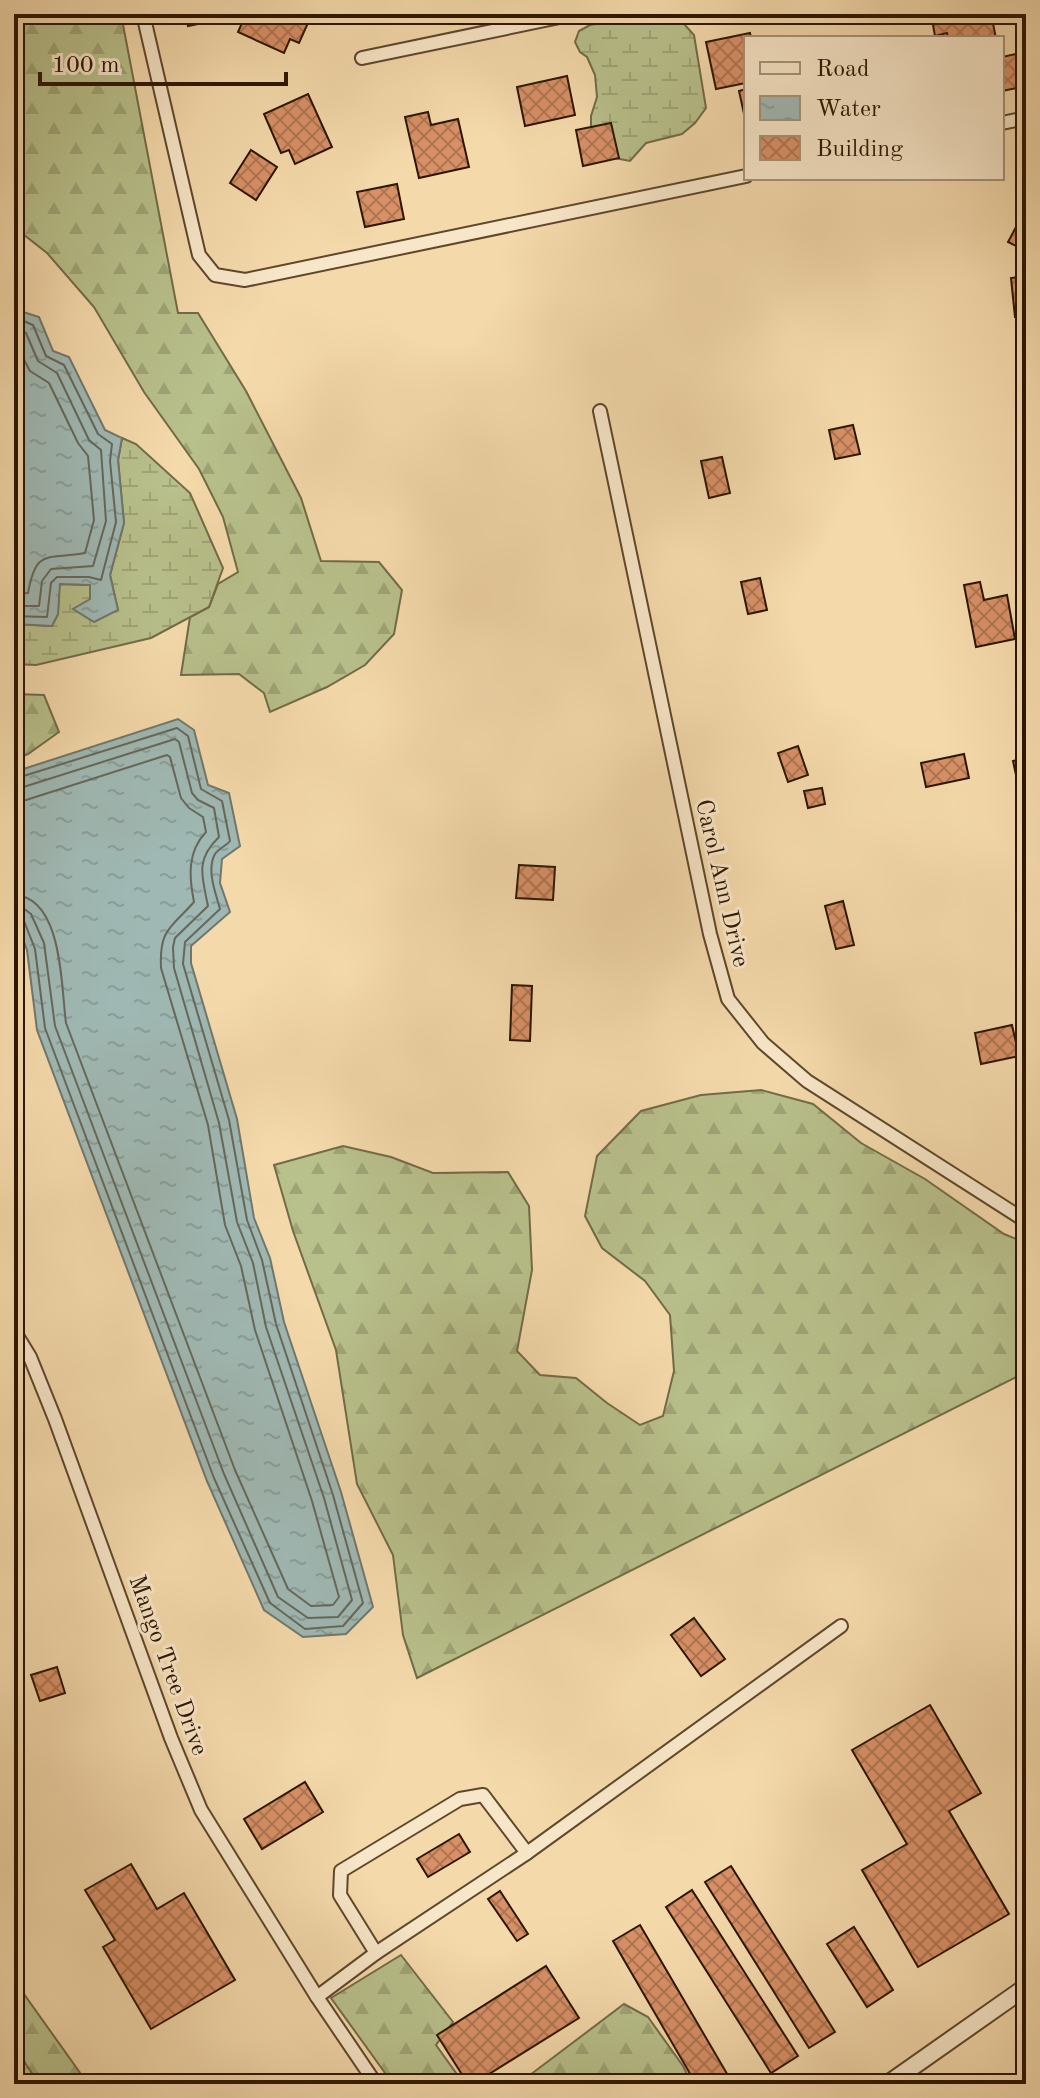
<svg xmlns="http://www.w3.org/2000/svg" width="1040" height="2098" viewBox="0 0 1040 2098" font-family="'Old Standard TT',serif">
<defs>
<pattern id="forest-firs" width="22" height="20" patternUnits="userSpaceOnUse" patternTransform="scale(2)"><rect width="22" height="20" fill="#b8c08b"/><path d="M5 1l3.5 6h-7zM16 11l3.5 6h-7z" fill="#9ea476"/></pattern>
<pattern id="wetland-marsh" width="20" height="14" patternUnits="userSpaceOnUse" patternTransform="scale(2)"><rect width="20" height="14" fill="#b8c08b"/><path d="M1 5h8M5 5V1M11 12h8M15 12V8" fill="none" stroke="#9ea476"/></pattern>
<pattern id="water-ripples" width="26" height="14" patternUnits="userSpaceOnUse" patternTransform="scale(2)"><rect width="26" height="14" fill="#9fb8b3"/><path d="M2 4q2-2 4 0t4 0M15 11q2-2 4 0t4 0" fill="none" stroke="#899d98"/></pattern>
<pattern id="building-cross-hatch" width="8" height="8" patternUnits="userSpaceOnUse" patternTransform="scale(2)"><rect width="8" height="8" fill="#d89066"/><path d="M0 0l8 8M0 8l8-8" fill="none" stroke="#af7552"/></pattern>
</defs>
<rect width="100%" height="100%" fill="#f4d9ab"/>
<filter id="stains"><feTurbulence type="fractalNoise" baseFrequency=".0025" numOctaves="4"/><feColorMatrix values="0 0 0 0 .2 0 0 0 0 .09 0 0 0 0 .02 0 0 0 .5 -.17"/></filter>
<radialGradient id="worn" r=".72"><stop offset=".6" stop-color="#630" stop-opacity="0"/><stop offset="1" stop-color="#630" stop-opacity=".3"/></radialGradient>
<g fill="url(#forest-firs)" stroke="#726b46" stroke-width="2">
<polygon points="14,14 121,14 178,313 198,313 246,391 301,498 321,561 379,562 402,590 394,634 365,665 327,687 270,712 264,693 239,674 181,675 190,617 209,607 218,584 238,572 223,517 199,469 144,392 94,307 47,253 14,227"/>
<polygon points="14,694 44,695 59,732 28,754 14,759"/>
<polygon points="761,1090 813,1104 861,1143 925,1179 1004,1234 1026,1243 1026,1372 417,1678 403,1635 393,1555 357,1484 336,1350 293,1231 274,1165 343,1146 391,1157 433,1173 508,1172 529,1206 532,1270 517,1351 540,1375 576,1378 607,1403 640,1425 663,1416 674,1371 670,1315 645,1281 602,1248 585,1216 597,1156 641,1111 701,1095"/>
<polygon points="401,1955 453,2022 436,2045 464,2084 393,2084 331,1998"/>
<polygon points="14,1980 88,2084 39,2084 25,2063 14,2038"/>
<polygon points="624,2004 648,2017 683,2066 692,2084 513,2084 526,2078"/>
</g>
<g fill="url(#wetland-marsh)" stroke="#726b46" stroke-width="2">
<polygon points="671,16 684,24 694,35 706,108 695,123 682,134 646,143 630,161 604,156 591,130 591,116 597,97 595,75 587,57 580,52 575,42 579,31 590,25 636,17"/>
<polygon points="122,438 136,444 190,493 223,568 209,607 151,638 36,665 14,664 14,624 52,626 58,614 59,584 90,585 90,599 118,610 110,575 124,523 118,460"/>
<polygon points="14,2038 25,2063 39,2084 14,2084"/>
</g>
<g fill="url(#water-ripples)" stroke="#71776b" stroke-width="2">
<polygon points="14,309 39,317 53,351 69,357 105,430 122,438 118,460 124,523 110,575 118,610 94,622 73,609 90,599 90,585 60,584 58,614 52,626 14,624"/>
<polygon points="178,719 194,730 208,785 229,793 240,846 222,859 220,883 230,912 191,946 191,963 237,1119 254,1218 270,1258 284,1322 341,1492 373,1607 346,1634 303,1637 264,1610 207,1481 37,1030 27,950 14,916 14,772"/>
</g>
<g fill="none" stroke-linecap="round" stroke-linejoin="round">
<g stroke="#66675a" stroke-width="2">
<polyline points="14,317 33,325 46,356 64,365 98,434 112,444 110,461 116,522 101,580 89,577 57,577 51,583 47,617 14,616"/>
<polyline points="14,328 26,333 38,361 57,373 89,440 101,450 106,521 93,566 51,569 42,581 39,606 14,606"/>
<path d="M14 341 30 371 49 383 78 443 88 456 94 520 85 553C48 560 36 547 28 593L14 594"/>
<path d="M14 779 177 728 188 736 201 789 222 801 230 841C227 845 218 849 215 854 206 870 216 894 220 909L185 942 183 964 229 1120 247 1220 262 1260 276 1324 333 1495 363 1603 343 1626 305 1629 270 1603 214 1478 45 1028 35 949 24 921 14 917"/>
<path d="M14 790 175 739 179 742 192 793 198 800 214 808 219 837C195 860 202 876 208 906L175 938 173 947 174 968 219 1123 237 1222 253 1263 266 1327 324 1498 352 1600 338 1617 308 1618 278 1597 224 1474 55 1026 44 943 31 914 23 908 14 907"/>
<path d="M14 802 26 800 167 755 170 757 181 798 189 808 203 817 206 832C187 852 189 877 194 902 171 928 159 929 161 968L208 1125 225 1225 241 1266 255 1330 312 1501 339 1597 333 1605 311 1606 288 1589 235 1470 66 1023C61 987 63 897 14 895"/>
</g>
</g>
<g fill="url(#building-cross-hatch)" stroke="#2c1600" stroke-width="2">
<polygon points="186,14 235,14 236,16 188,26"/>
<polygon points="246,14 261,17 262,14 312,14 299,43 290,39 284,53 238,32"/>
<polygon points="931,14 991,14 996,38 948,38 947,33 935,36"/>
<polygon points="750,33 751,38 746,38 746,83 716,89 706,42"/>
<polygon points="1020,53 1026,86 1002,91 1002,57"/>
<polygon points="567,76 575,115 525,126 517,87"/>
<polygon points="746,89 746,123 739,91"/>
<polygon points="308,94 332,147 295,164 289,150 281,153 264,114"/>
<polygon points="428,112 431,125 458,119 469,167 419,178 405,117"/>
<polygon points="611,123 619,158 583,166 576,130"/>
<polygon points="251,150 277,167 256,200 230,183"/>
<polygon points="397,184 404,219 365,227 357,192"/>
<polygon points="1026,208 1026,251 1008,242"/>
<polygon points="1026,276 1026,316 1015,317 1011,278"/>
<polygon points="1026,333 1026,367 1019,335"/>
<polygon points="853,425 860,454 835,459 829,430"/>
<polygon points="722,457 730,493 709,498 701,461"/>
<polygon points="760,578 767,610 748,614 741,582"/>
<polygon points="980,582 984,600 1007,595 1015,639 976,647 964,585"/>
<polygon points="798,746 808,775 788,782 778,753"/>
<polygon points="964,754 969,778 926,787 921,763"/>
<polygon points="1026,758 1026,797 1021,798 1013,761"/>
<polygon points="822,788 825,804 808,808 804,791"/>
<polygon points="519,865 555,867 553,900 516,898"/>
<polygon points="843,901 854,945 836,949 825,906"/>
<polygon points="512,985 532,986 530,1041 510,1040"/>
<polygon points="1012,1025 1019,1056 981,1064 975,1033"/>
<polygon points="694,1618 725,1659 701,1676 671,1635"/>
<polygon points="57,1667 65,1693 40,1701 31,1675"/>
<polygon points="930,1705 981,1793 949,1811 1009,1914 918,1967 862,1870 907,1844 852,1750"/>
<polygon points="305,1782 323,1812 262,1849 244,1819"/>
<polygon points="459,1834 470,1852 428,1877 417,1859"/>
<polygon points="131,1864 157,1909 184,1893 235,1980 151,2029 103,1947 115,1940 85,1890"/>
<polygon points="731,1866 835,2032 809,2048 705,1882"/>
<polygon points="692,1890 798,2056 771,2073 666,1907"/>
<polygon points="500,1891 528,1934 517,1941 488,1899"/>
<polygon points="640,1925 733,2084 696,2084 613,1941"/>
<polygon points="854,1927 893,1990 867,2007 827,1944"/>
<polygon points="546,1966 579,2018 473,2084 468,2084 437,2035"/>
</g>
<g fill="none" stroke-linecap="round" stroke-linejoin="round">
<g stroke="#5e472b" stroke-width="16">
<g id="minor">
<polyline points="143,14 199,255 215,275 245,280 746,176"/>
<polyline points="362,58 574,14"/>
<polyline points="1002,123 1026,118"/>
<polyline points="600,411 710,934 728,999 763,1043 807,1081 1026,1221"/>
<polyline points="14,1331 30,1357 55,1419 171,1738 201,1810 317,1997 376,2084"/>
<polyline points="376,1953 340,1895 341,1871 460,1799 483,1795 527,1853"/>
<polyline points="317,1997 376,1953 527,1853 841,1626"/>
</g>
</g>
<g stroke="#5e472b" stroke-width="20">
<polyline id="tertiary" points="888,2084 1026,1987"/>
</g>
<use href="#minor" stroke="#f8e6c8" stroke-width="12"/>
<use href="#tertiary" stroke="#f8e6c8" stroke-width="16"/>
</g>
<g text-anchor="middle" stroke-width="6" stroke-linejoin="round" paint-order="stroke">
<g font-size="24" fill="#2c1600" stroke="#f8e6c8">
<text transform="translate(723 883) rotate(77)" y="8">Carol Ann Drive</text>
<text transform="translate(169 1665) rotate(70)" y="8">Mango Tree Drive</text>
</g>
</g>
<rect width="1040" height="2098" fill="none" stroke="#f4d9ab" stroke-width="48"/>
<rect x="16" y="16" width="1008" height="2066" fill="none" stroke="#2c1600" stroke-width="4"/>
<rect x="24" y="24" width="992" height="2050" fill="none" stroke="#2c1600" stroke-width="2"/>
<rect x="744" y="36" width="260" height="144" fill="#f8e6c8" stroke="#a69378" stroke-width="2"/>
<rect x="760" y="62" width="40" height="12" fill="#f8e6c8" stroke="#a69378" stroke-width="2"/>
<text x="816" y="76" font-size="24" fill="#2c1600">Road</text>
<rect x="760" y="96" width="40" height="24" fill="url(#water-ripples)" stroke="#a69378" stroke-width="2"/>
<text x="816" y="116" font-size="24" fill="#2c1600">Water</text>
<rect x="760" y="136" width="40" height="24" fill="url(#building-cross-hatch)" stroke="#a69378" stroke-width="2"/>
<text x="816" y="156" font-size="24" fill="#2c1600">Building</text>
<path d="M40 72v12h246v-12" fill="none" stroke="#2c1600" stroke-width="4"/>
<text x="52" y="72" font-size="24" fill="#2c1600" stroke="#f8e6c8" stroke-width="6" paint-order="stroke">100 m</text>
<rect width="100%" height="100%" filter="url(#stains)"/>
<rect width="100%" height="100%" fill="url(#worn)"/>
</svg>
